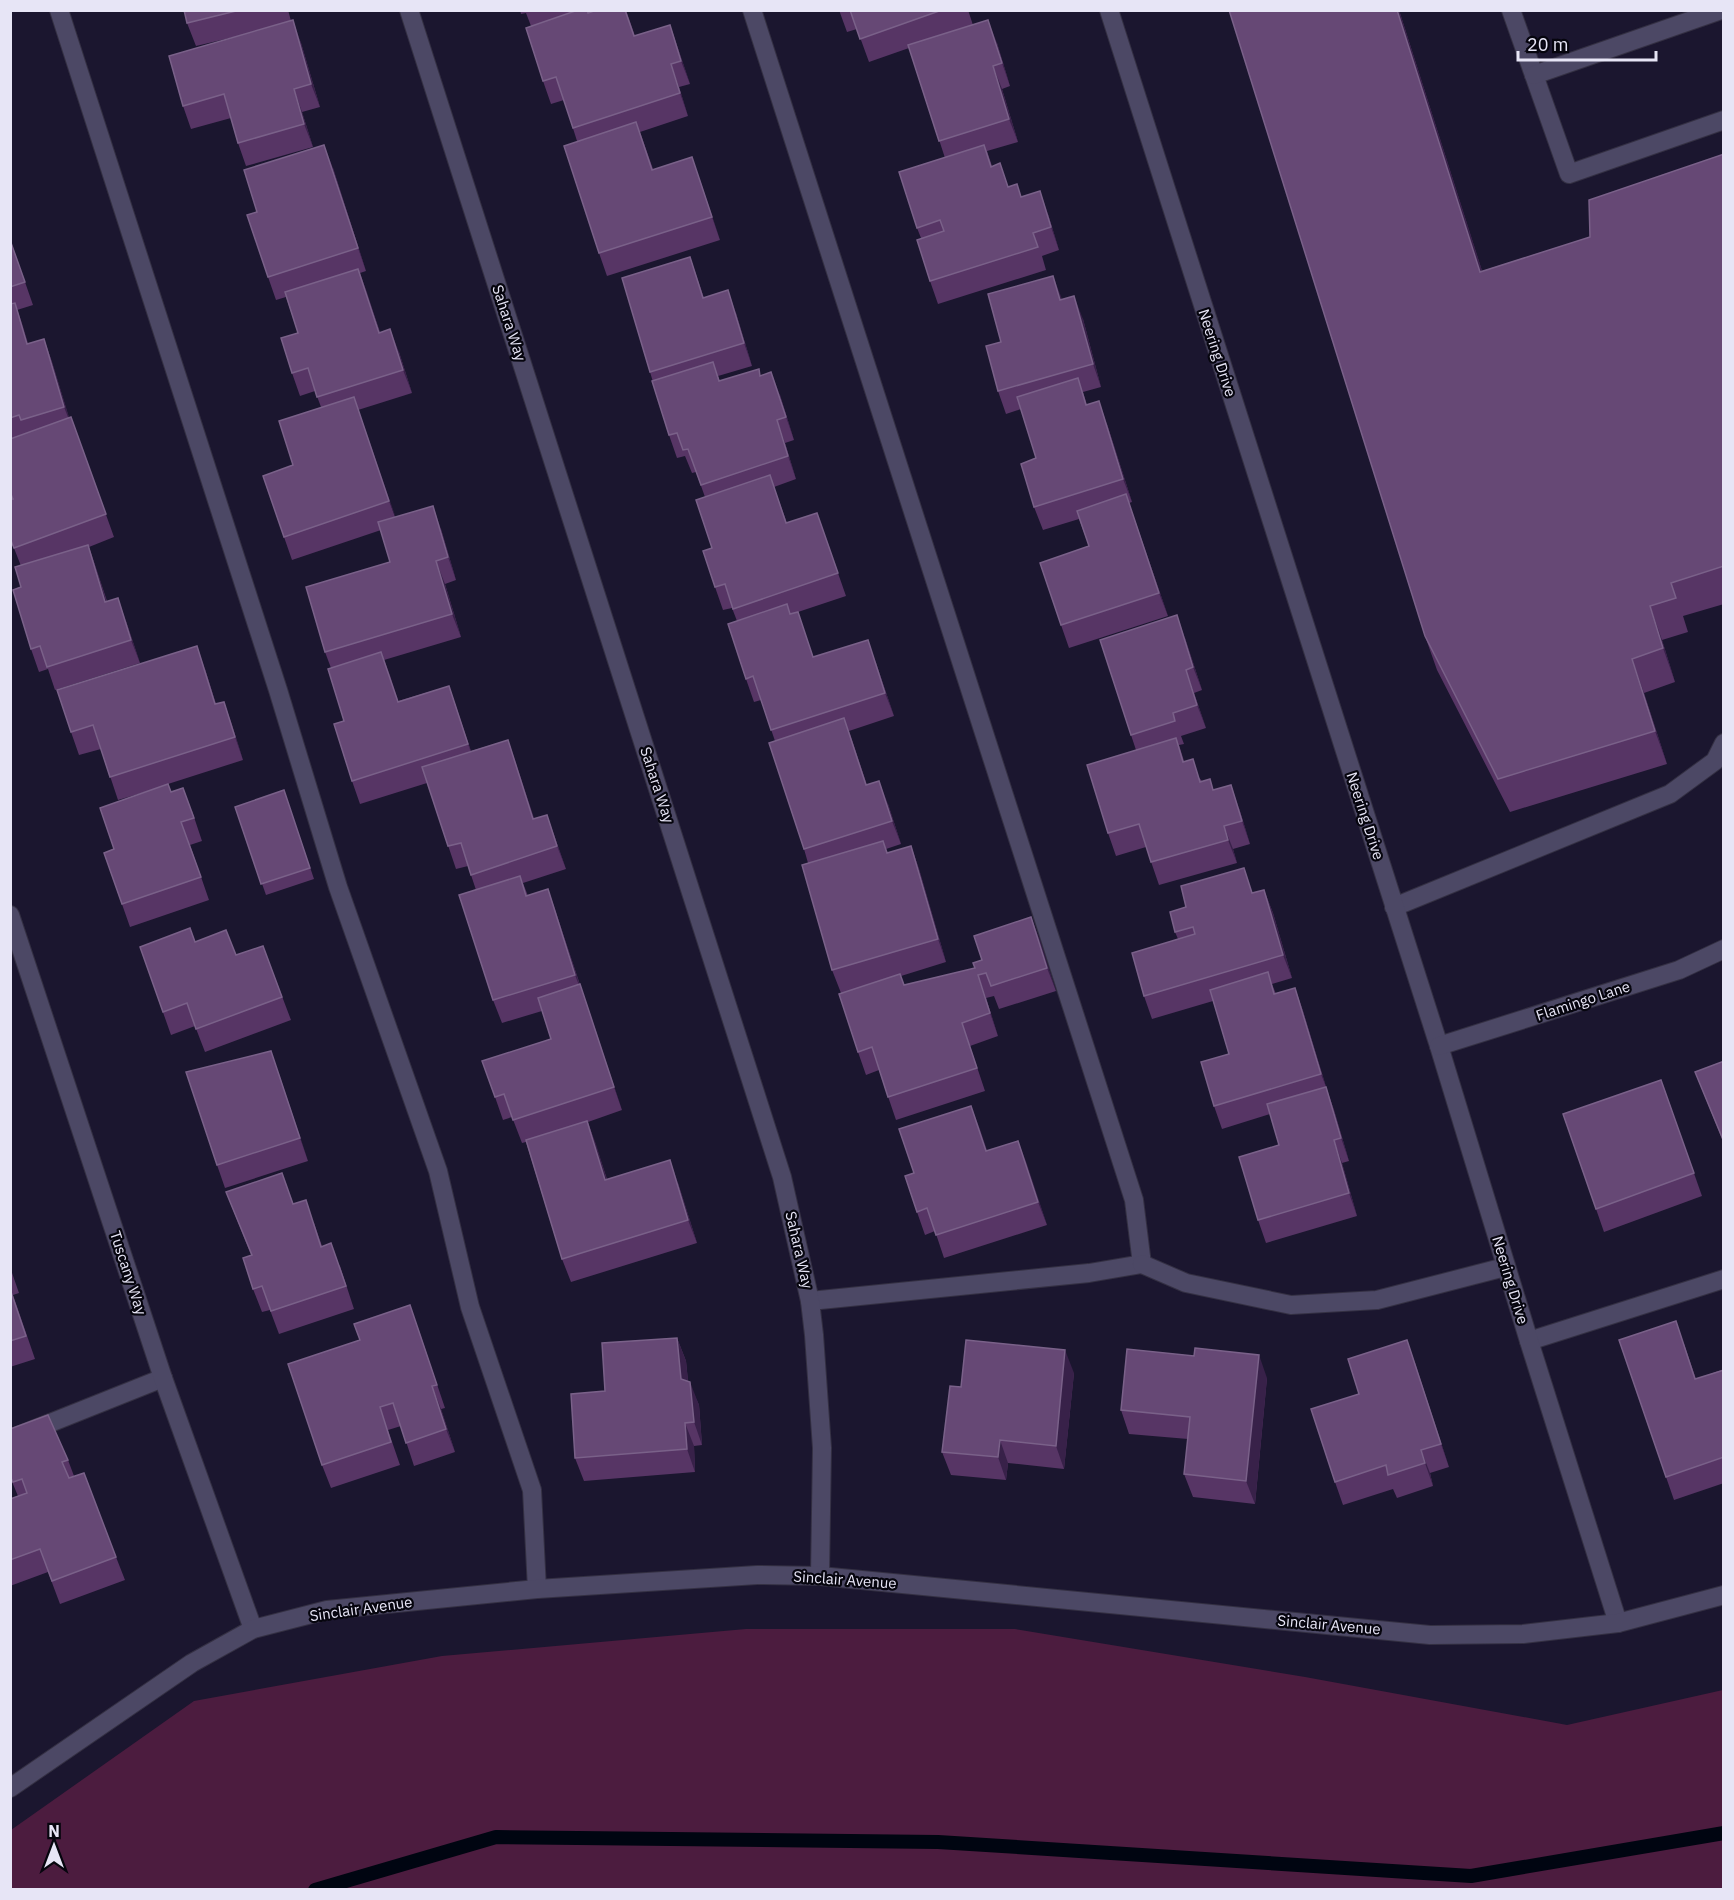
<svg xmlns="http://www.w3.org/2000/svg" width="1734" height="1900" viewBox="0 0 1734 1900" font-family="'IBM Plex Sans',sans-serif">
<rect width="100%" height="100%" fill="#1b162f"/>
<polygon fill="#4c1c3f" points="746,1629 1015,1629 1305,1677 1567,1725 1723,1690 1723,1889 11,1889 11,1830 194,1701 442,1656"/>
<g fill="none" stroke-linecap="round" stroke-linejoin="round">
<polyline stroke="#000511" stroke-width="14" points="315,1890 496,1837 938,1842 1471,1876 1724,1833"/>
<g stroke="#343043" stroke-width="20">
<g id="lane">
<polyline points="59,10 278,690 338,887 438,1171 470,1307 532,1490 537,1589"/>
<polyline points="752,10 1134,1200 1142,1264 1089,1273 810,1301"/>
<polyline points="1511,10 1569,174 1724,120"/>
<polyline points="1534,75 1721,10"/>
<polyline points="1394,907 1670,794 1715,761 1724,743"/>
<polyline points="1142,1264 1186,1283 1291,1305 1377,1300 1505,1267"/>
<polyline points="1529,1341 1724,1279"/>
<polyline points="10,1439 163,1378"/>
</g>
</g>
<g stroke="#343043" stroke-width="20">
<g id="street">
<polyline points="409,10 782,1177 810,1301 814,1335 822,1448 820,1576"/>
<polyline points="1109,10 1439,1046 1529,1341 1618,1623"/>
<polyline points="10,915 163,1378 253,1629"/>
<polyline points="1439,1046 1679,970 1724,949"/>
<polyline points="10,1788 192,1663 253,1629 327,1610 537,1589 757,1575 820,1576 1430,1635 1523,1634 1618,1623 1724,1595"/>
</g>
</g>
<use href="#lane" stroke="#4c4865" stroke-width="18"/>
<use href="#street" stroke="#4c4865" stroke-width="18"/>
</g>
<g fill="#573565">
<polygon points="184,10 288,10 291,21 301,43 320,107 302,112 313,147 246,166 238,143 231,118 191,129 183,106 234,37 196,46 187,23"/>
<polygon points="520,10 626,10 635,36 670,25 690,84 679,87 688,116 640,132 653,169 700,180 720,240 607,276 599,253 577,141 564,100 551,104 543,81 531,26 526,13 521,14"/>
<polygon points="839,10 968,10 973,25 997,43 1010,86 1002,89 1018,142 987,151 992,166 1009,187 1022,197 1048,214 1059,250 1042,256 1046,270 938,304 930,281 921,238 917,228 945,158 909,48 869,62 857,29 847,32"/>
<polygon points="1399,10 1482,271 1590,237 1724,154 1724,604 1683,616 1688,632 1662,640 1675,682 1644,693 1667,764 1510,812 1437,670 1425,636"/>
<polygon points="333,168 366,271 360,273 380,332 399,352 412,393 358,410 395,517 441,529 456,580 445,584 461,637 384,660 398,701 449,686 471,751 508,740 534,819 547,815 566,869 523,883 528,896 548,889 622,1110 588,1122 607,1179 678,1183 697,1243 571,1282 562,1259 526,1142 522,1143 512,1117 503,1120 495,1097 551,1039 542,1011 502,1023 493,1000 476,890 468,866 456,869 427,783 360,804 352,781 344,721 331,668 325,652 390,562 381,530 292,560 284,537 293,465 321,407 315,391 300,396 292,373 298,333 286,297 276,300 268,277 257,212"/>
<polygon points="10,239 33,305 17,310 28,344 44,339 52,362 69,418 71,417 114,537 89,547 107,601 126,621 140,663 55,690 48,669 39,672 31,649 21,587 21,566 10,538 13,498 10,499"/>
<polygon points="690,257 704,298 736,313 752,366 718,376 720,381 761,376 780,395 794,440 785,443 796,479 774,487 787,523 825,536 846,596 798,612 813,657 876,663 894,716 849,731 867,785 888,804 901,844 886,849 888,853 911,846 919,869 946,962 901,976 904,985 975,968 982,960 1031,917 1056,991 999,1009 994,996 986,998 998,1036 970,1046 985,1091 896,1120 879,1070 866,1075 858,1052 841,993 832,970 808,863 804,849 775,741 761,700 754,702 746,679 737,621 732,608 723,610 715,587 712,548 705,497 696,472 692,473 685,456 677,458 669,435 650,372"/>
<polygon points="1062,299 1083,319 1101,387 1083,392 1087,405 1107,424 1132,502 1129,503 1168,616 1069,648 1061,625 1089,546 1079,519 1043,530 1034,507 1036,458 1021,409 1006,414 998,391 1001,342"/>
<polygon points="1185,638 1202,690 1194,693 1206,728 1181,736 1184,744 1179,745 1184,761 1202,781 1239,808 1250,844 1233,849 1237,863 1159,885 1146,847 1116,856 1108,833 1136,750 1131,735"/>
<polygon points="205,669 216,704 224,702 232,725 243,760 168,784 171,792 192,811 202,841 190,845 209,900 130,927 104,853 114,849 152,790 118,800 101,749 79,755 71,732"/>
<polygon points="284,790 314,879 266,895 235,807"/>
<polygon points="1264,890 1273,913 1292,978 1272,984 1276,994 1295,988 1303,1011 1327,1090 1334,1110 1349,1161 1342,1163 1357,1216 1266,1243 1258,1220 1279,1145 1270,1114 1222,1129 1214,1106 1229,1054 1213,1001 1152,1019 1144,996 1178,939 1175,932 1253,893"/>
<polygon points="195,942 236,955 263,946 291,1020 205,1052 195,1026 171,1035 140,947"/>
<polygon points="1724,1061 1724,1144 1695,1072"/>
<polygon points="279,1074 308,1161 225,1188 217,1165"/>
<polygon points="1661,1080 1702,1196 1604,1232 1563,1114"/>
<polygon points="971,1106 987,1151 1018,1141 1047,1225 944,1258 935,1231 925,1235 917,1212 914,1173"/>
<polygon points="226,1192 293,1204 314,1223 322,1246 340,1266 354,1309 279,1334 270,1310 262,1312 253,1289 251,1255"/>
<polygon points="10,1267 19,1293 13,1295 35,1359 10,1367"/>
<polygon points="418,1328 445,1408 441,1409 455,1452 414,1466 401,1426 388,1430 400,1465 331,1488 322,1465"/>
<polygon points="677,1338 686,1361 688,1381 699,1405 702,1445 694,1446 695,1472 584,1481 575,1458"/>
<polygon points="1684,1344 1696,1379 1724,1369 1724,1483 1674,1500 1666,1477"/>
<polygon points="1415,1363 1449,1467 1430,1473 1433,1486 1397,1498 1393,1489 1343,1505 1335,1482 1359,1394"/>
<polygon points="1074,1373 1064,1469 1008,1463 1006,1480 951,1475 942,1452 961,1387"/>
<polygon points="1267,1378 1255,1504 1193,1497 1184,1474 1188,1439 1129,1434 1121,1410"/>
<polygon points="68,1460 74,1476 116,1557 125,1580 60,1604 48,1572 10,1586 10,1499 18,1496 10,1477"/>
</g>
<g fill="#382149">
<polygon points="1397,10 1399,10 1493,305 1480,272"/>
<polygon points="293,20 301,43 320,107 311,84"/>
<polygon points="988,20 997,43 1010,86 1002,63"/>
<polygon points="670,25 678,48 690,84 681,61"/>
<polygon points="671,64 679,87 688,116 680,93"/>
<polygon points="993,66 1002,89 1018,142 1009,119"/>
<polygon points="294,89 302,112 313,147 304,124"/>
<polygon points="324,145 333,168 366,271 358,248"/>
<polygon points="692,157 700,180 720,240 712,217"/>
<polygon points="1040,191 1048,214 1059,250 1051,227"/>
<polygon points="690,257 698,280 711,321 703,298"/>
<polygon points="358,269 367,292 387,356 379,333"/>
<polygon points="1053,276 1062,299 1060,300"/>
<polygon points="728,290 736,313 752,366 744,343"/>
<polygon points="1074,296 1083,319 1101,387 1093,364"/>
<polygon points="15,303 23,326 35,367 27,344"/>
<polygon points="390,329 399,352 412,393 403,370"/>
<polygon points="44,339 52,362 73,430 64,407"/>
<polygon points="771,372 780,395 794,440 786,417"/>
<polygon points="354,397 362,420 398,524 389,501"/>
<polygon points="1099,401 1107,424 1132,502 1123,479"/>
<polygon points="777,420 785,443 796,479 788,456"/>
<polygon points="1126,494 1134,517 1168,616 1159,593"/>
<polygon points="433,506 441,529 456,580 448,557"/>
<polygon points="88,545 96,568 114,625 105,602"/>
<polygon points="436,561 445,584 461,637 452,614"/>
<polygon points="118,598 126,621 140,663 131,640"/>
<polygon points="1650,606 1662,640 1675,682 1663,648"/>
<polygon points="1177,615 1185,638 1202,690 1193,667"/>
<polygon points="868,640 876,663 894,716 885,693"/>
<polygon points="197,646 205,669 223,727 215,704"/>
<polygon points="381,652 390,675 406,725 398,702"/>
<polygon points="1632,659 1644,693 1667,764 1655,731"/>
<polygon points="1186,670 1194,693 1206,728 1197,705"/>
<polygon points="449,686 457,709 476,767 468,744"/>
<polygon points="224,702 232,725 243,760 235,737"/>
<polygon points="844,718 852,741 874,808 866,785"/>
<polygon points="508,740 516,763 542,842 533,819"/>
<polygon points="879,781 888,804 901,844 892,821"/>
<polygon points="1231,785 1239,808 1250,844 1242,821"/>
<polygon points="547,815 555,838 566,869 557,846"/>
<polygon points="1224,826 1233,849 1237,863 1228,840"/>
<polygon points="911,846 919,869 946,962 938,939"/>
<polygon points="548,889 556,912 584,998 575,975"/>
<polygon points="1264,890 1273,913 1292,978 1283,955"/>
<polygon points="1031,917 1040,940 1056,991 1047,968"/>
<polygon points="978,975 986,998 998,1036 990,1013"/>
<polygon points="580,984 588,1007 622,1110 614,1087"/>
<polygon points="1295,988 1303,1011 1327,1090 1334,1110 1349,1161 1341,1138 1328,1092 1321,1074"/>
<polygon points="271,1051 279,1074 308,1161 300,1138"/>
<polygon points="971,1106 980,1129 995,1174 986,1151"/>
<polygon points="587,1121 596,1144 614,1203 605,1180"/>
<polygon points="1334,1140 1342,1163 1357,1216 1349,1193"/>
<polygon points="1018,1141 1027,1164 1047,1225 1038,1202"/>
<polygon points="670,1160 678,1183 697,1243 688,1220"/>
<polygon points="677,1338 686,1361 690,1402 681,1379"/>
<polygon points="1407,1340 1415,1363 1449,1467 1441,1444"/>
<polygon points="1065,1350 1074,1373 1064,1469 1056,1446"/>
<polygon points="1259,1355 1267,1378 1255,1504 1246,1481"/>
<polygon points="690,1382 699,1405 702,1445 694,1422"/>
<polygon points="432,1386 441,1409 455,1452 446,1429"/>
<polygon points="685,1423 694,1446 695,1472 687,1449"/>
<polygon points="1000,1440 1008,1463 1006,1480 998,1457"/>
<polygon points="1421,1450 1430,1473 1433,1486 1425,1463"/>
</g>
<g fill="#664875" stroke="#7a6189" stroke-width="1.5">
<polygon points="184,10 240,10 187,23"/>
<polygon points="578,10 587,10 588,13 597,10 625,10 634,36 670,25 681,61 671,64 680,93 573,128 556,77 543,81 526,28"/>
<polygon points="850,10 942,10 860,39"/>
<polygon points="1229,10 1397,10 1480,272 1590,237 1589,200 1724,154 1724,566 1671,583 1676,598 1650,606 1663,648 1632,659 1655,731 1498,779 1425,636"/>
<polygon points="293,20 311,84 294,89 304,124 238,143 224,94 183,106 169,56"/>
<polygon points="988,20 1002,63 993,66 1009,119 939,141 908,45"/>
<polygon points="636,122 652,170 692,157 712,217 599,253 564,146"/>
<polygon points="324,145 358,248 268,277 247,215 257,212 244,170"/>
<polygon points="984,145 991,167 1000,163 1008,187 1017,184 1021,197 1040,191 1051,227 1033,233 1038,247 930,281 917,240 944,231 940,220 917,228 899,172"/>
<polygon points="10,240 25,282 10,287"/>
<polygon points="690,257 703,298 728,290 744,343 650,372 622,278"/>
<polygon points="358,269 379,333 390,329 403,370 317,397 308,368 292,373 281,338 298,333 285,292"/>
<polygon points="1053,276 1060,300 1074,296 1093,364 998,391 986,346 1001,342 988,294"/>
<polygon points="15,303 27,344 44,339 64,407 21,420 19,415 10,418 10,304"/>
<polygon points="713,362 719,381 759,369 760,376 771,372 786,417 777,420 788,456 701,485 688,449 683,450 677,433 669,435 652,381"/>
<polygon points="1078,378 1086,405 1099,401 1123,479 1034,507 1021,464 1036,458 1017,397"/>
<polygon points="354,397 389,501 284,537 263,476 293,465 279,421"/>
<polygon points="71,417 106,514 14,548 10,538 10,500 13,499 10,492 10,439"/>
<polygon points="770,475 786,523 817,513 838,573 733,609 725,584 715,587 703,551 712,548 696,500"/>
<polygon points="1126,494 1159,593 1061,625 1040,563 1089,546 1077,511"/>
<polygon points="433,506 448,557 436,561 452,614 325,652 306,587 390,562 378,522"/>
<polygon points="88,545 105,602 118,598 131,640 47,667 40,646 31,649 13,590 21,587 15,567"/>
<polygon points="787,604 790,614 798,612 813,657 868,640 885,693 771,730 753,676 746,679 728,624"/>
<polygon points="1177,615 1193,667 1186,670 1197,705 1173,713 1175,721 1131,735 1100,640"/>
<polygon points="197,646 215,704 224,702 235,737 110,777 93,725 71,732 57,690"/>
<polygon points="381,652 398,702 449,686 468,744 352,781 334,724 344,721 328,669"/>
<polygon points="844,718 866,785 879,781 892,821 804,849 769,743"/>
<polygon points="1176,738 1183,762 1193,759 1200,782 1210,779 1213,790 1231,785 1242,821 1224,826 1228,840 1151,862 1139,824 1108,833 1087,765"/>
<polygon points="508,740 533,819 547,815 557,846 471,875 461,843 448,846 422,767"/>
<polygon points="168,784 171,792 183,788 194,818 181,822 201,877 122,904 104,853 114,849 100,808"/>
<polygon points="284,790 310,868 261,884 235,807"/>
<polygon points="883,841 887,853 911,846 938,939 832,970 802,865"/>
<polygon points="1244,868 1252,893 1264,890 1283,955 1144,996 1132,953 1195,934 1193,927 1175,932 1170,912 1186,907 1181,886"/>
<polygon points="520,876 526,896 548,889 575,975 493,1000 459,895"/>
<polygon points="1031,917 1047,968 991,986 986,973 978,975 990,1013 962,1023 977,1068 888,1097 872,1047 858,1052 839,994 900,974 904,985 975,968 973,963 982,960 974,936"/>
<polygon points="190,928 195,942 226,930 236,955 263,946 282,997 196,1029 187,1003 163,1012 140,947"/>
<polygon points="1268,972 1274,994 1295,988 1321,1074 1214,1106 1201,1062 1229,1054 1210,990"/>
<polygon points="580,984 614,1087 513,1120 504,1094 495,1097 482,1061 551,1039 538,998"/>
<polygon points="271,1051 300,1138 217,1165 186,1072"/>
<polygon points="1724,1061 1724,1142 1695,1072"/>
<polygon points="1661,1080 1694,1173 1596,1209 1563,1114"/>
<polygon points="1326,1087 1341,1138 1334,1140 1349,1193 1258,1220 1239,1157 1279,1145 1267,1104"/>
<polygon points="971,1106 986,1151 1018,1141 1038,1202 936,1235 927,1208 917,1212 905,1176 914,1173 899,1129"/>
<polygon points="587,1121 605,1180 670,1160 688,1220 562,1259 526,1140"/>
<polygon points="282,1173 293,1204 306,1200 321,1247 331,1243 346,1286 271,1311 262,1286 253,1289 243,1258 252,1255 226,1192"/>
<polygon points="10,1289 26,1336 10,1341"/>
<polygon points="410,1305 437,1385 432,1386 446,1429 406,1443 393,1403 380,1407 391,1442 322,1465 288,1364 360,1340 354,1324"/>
<polygon points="1676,1321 1695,1379 1724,1370 1724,1457 1666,1477 1619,1340"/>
<polygon points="677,1338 681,1379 690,1382 694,1422 685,1423 687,1449 575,1458 571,1394 605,1391 602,1343"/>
<polygon points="966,1340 1065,1350 1056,1446 1000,1440 998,1457 942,1452 950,1386 961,1387"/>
<polygon points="1407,1340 1441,1444 1421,1450 1425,1463 1388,1475 1386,1465 1335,1482 1311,1409 1359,1394 1348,1359"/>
<polygon points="1195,1348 1259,1355 1246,1481 1184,1474 1190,1417 1121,1410 1127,1349 1194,1356"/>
<polygon points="48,1415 68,1460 62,1462 69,1478 84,1473 116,1557 52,1581 40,1549 10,1560 10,1499 27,1493 22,1479 13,1482 10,1476 10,1429"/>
</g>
<g text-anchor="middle" stroke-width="4.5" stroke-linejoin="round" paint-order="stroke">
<g font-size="15" fill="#e7e5f6" stroke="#06050e">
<text transform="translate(509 323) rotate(72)" y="5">Sahara Way</text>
<text transform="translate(1217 353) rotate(72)" y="5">Neering Drive</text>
<text transform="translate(657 785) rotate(72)" y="5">Sahara Way</text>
<text transform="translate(1365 816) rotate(72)" y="5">Neering Drive</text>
<text transform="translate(1583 1001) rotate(-18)" y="5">Flamingo Lane</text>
<text transform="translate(799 1250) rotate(77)" y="5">Sahara Way</text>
<text transform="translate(128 1273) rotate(72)" y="5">Tuscany Way</text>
<text transform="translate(1510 1280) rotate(73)" y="5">Neering Drive</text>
<text transform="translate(845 1580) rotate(4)" y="5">Sinclair Avenue</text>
<text transform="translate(361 1609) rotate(-8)" y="5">Sinclair Avenue</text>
<text transform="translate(1329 1625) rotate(5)" y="5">Sinclair Avenue</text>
</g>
</g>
<rect width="1734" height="1900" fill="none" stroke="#e7e5f6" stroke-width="24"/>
<g transform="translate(54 1846)" stroke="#06050e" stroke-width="4.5" paint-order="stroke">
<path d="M0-4.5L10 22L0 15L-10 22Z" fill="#e7e5f6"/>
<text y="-9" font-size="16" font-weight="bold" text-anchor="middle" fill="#e7e5f6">N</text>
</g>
<path d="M1518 51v9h138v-9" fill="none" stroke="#e7e5f6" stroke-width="3"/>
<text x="1527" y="51" font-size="18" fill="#e7e5f6" stroke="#06050e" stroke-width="4.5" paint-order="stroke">20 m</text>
</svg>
